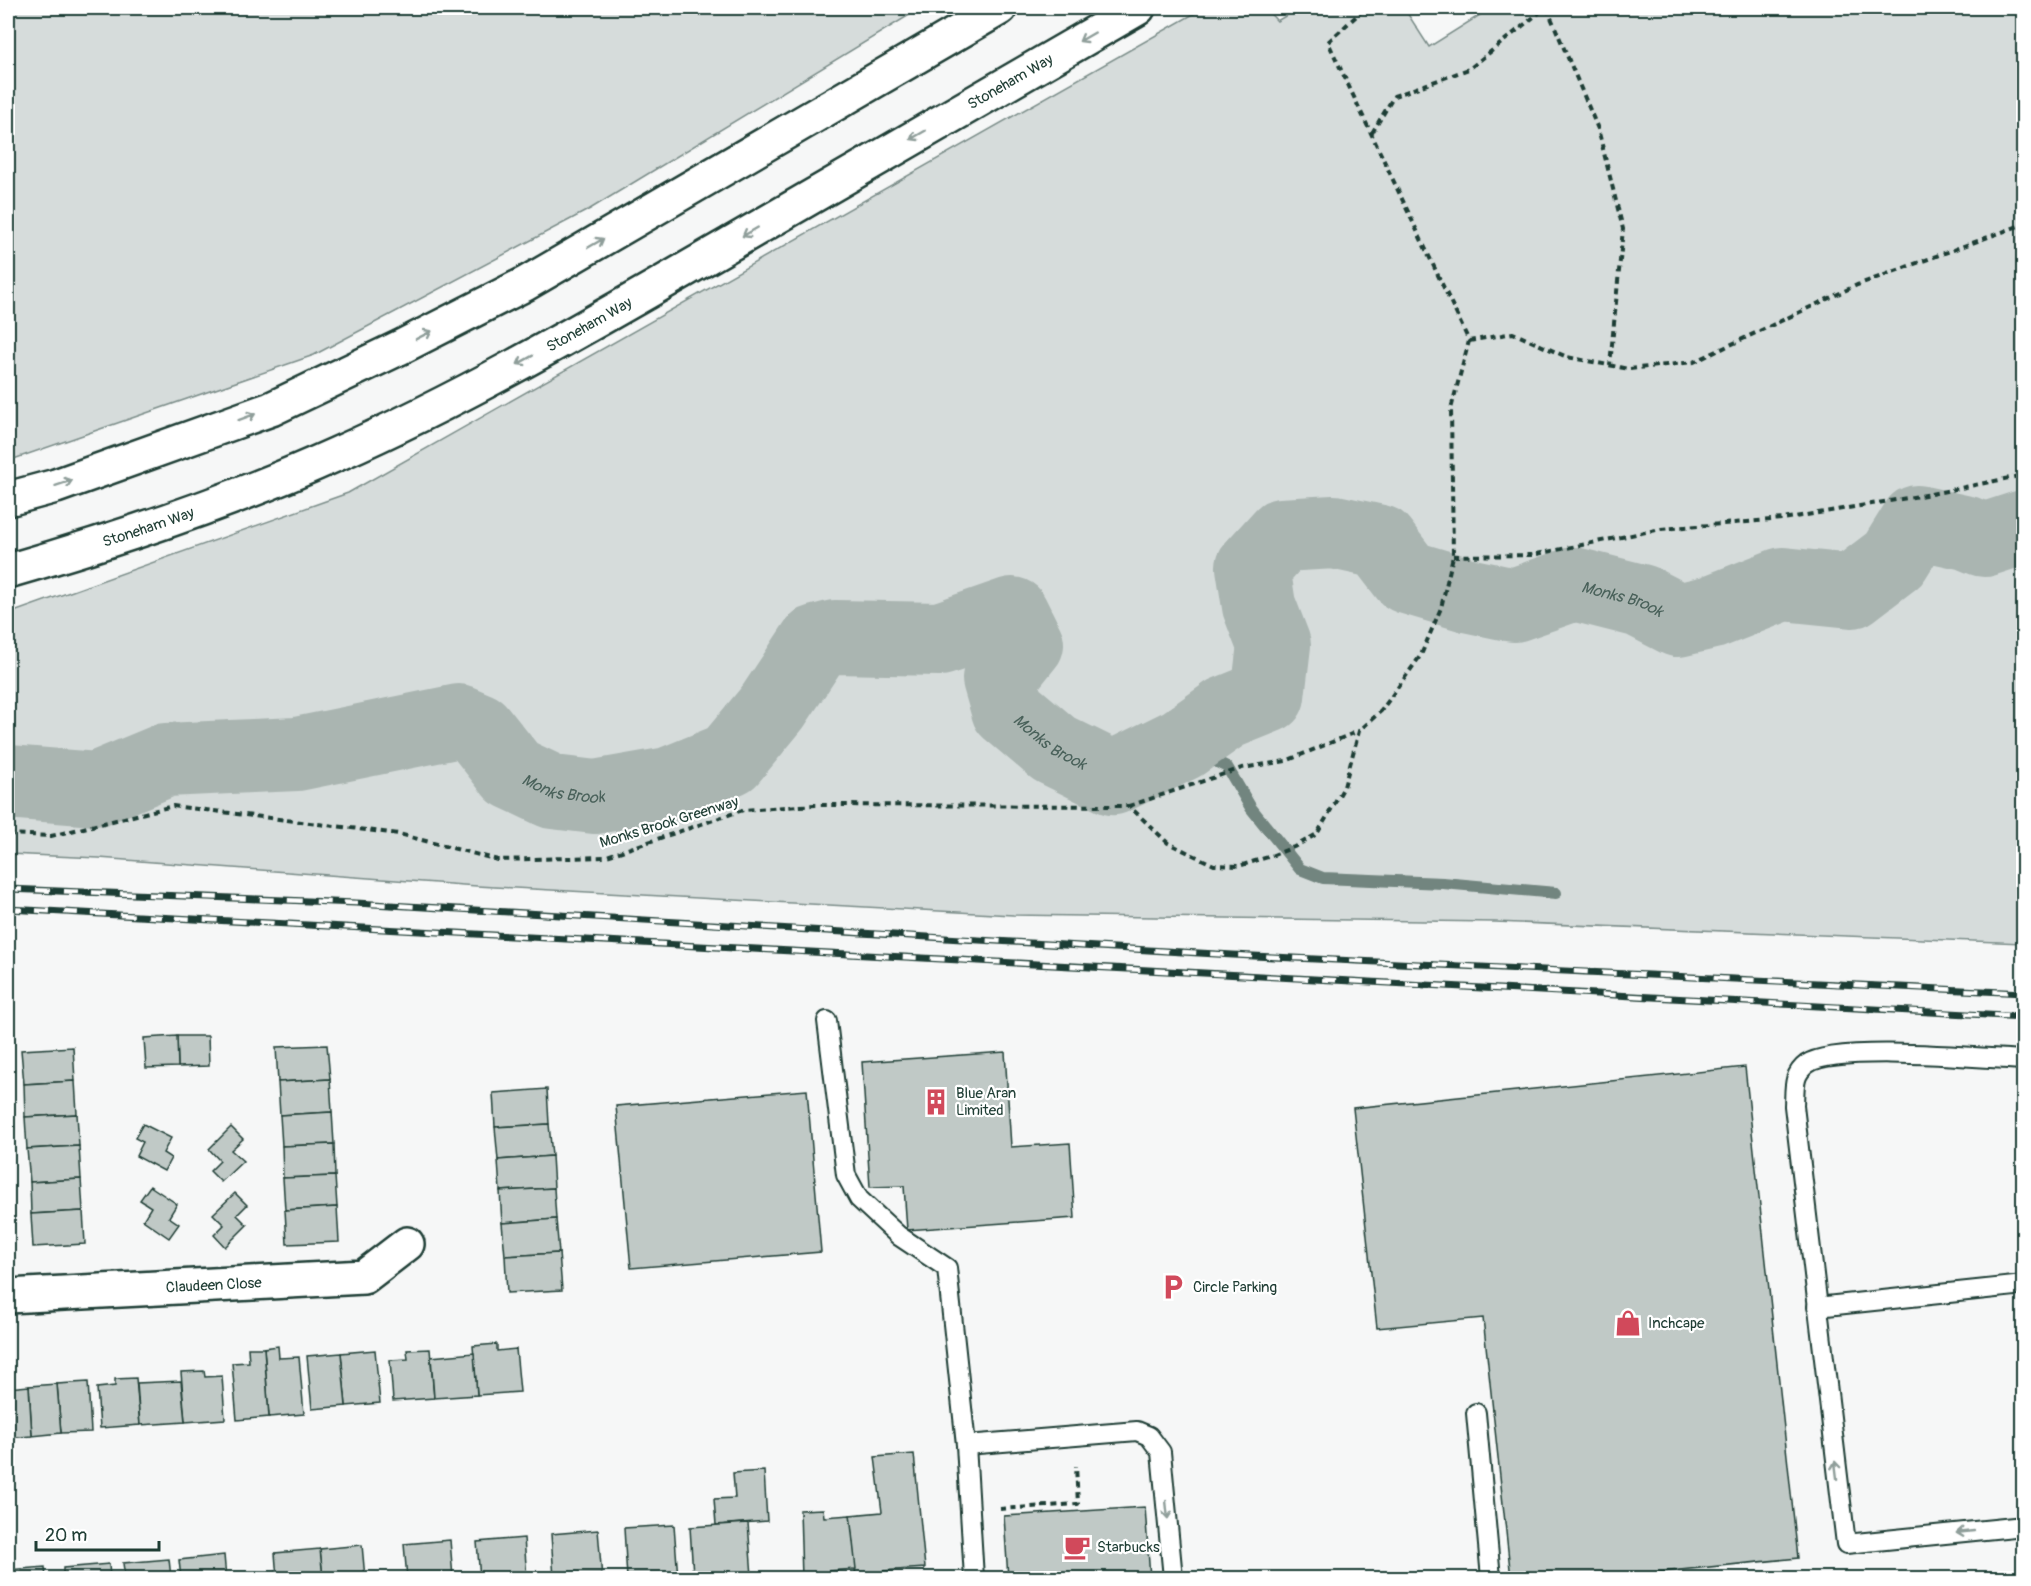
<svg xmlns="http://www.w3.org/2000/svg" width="2031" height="1586" viewBox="0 0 2031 1586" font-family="Pangolin,sans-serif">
<rect width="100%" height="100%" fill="#f6f7f7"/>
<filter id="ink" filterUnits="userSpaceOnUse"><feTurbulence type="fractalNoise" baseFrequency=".0167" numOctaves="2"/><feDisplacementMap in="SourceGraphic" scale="12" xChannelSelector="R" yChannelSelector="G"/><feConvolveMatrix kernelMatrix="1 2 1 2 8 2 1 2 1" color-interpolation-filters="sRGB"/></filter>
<g filter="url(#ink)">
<g fill="#d6dcdb" stroke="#7a8c88" stroke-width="1.5">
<polygon points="8,8 921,8 590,209 314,355 8,461"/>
<polygon points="1204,8 1265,8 1277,21 1299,8 1404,8 1429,47 1491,8 2023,8 2023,943 1495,922 1013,915 477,886 99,858 8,854 8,614 348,493"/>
</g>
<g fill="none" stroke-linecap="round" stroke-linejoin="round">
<polyline stroke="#72857f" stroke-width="12" points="1182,744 1227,767 1251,808 1300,869 1323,878 1443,883 1556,893"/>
<path stroke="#aab5b1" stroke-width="74" id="s1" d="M8 782 96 789 166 760 297 754 459 721 478 729 513 773 553 792 595 797 669 784 730 759 773 707 816 642 835 637 940 639 1012 614 1027 644 999 679 1008 710 1054 749 1113 778 1182 744 1226 713 1268 696 1274 645 1259 606 1253 567 1282 535 1334 532 1380 542 1407 577 1471 596 1514 605 1574 584 1641 601 1678 620 1712 612 1783 584 1852 591 1894 559 1917 522 1967 533 1984 540 2024 527"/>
</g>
<g fill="#c0c9c6" stroke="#1f3d34" stroke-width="1.5">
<polygon points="177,1036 208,1036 209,1066 178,1067"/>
<polygon points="177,1036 178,1067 146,1068 144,1038"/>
<polygon points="327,1045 330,1079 278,1082 276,1047"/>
<polygon points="73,1047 75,1081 24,1084 21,1050"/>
<polygon points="1005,1052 1011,1147 1070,1143 1075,1218 907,1230 904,1186 870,1187 862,1062"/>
<polygon points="1745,1067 1798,1558 1602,1578 1511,1578 1483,1318 1377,1328 1353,1108"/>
<polygon points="330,1079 332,1112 280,1115 278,1082"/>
<polygon points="75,1081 77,1114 25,1117 24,1084"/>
<polygon points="547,1089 549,1124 495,1127 493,1093"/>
<polygon points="807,1090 821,1252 631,1268 616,1106"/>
<polygon points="332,1112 334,1144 282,1146 280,1115"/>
<polygon points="77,1114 79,1146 27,1149 25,1117"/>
<polygon points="143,1124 171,1138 163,1153 171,1158 164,1171 136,1156 143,1142 135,1138"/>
<polygon points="549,1124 552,1156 498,1160 495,1127"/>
<polygon points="231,1127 243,1139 231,1150 243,1161 221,1182 210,1171 220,1161 209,1149"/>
<polygon points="334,1144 335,1176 283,1178 282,1146"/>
<polygon points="79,1146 81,1179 30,1182 27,1149"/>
<polygon points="552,1156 554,1188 500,1191 498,1160"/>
<polygon points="335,1176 337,1207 285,1210 283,1178"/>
<polygon points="81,1179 83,1211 31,1214 30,1182"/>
<polygon points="150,1186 177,1204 169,1217 179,1224 169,1238 143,1220 151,1207 140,1200"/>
<polygon points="554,1188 556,1219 502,1223 500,1191"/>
<polygon points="235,1193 247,1205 237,1215 247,1225 225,1247 214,1235 224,1225 213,1214"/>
<polygon points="337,1207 339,1242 287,1244 285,1210"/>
<polygon points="83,1211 85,1244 33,1247 31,1214"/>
<polygon points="556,1219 559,1253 505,1256 502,1223"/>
<polygon points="559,1253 562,1290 507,1293 505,1256"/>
<polygon points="497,1344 497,1351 516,1349 520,1392 477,1395 473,1346"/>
<polygon points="278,1346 279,1358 299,1357 304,1414 269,1417 264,1348"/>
<polygon points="248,1348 264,1348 269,1417 237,1420 232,1363 249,1362"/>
<polygon points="430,1349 434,1398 393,1401 390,1360 408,1359 407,1350"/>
<polygon points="375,1350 380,1403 346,1406 341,1353"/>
<polygon points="341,1353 346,1406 312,1409 307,1356"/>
<polygon points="474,1353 477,1395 434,1398 431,1357"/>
<polygon points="204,1371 205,1377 222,1376 225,1419 185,1422 181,1372"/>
<polygon points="136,1378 140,1425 100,1428 97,1388 115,1386 115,1379"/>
<polygon points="181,1381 185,1422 140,1425 137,1383"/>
<polygon points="88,1382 91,1432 61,1433 57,1384"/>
<polygon points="57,1384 61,1433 32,1436 29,1386"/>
<polygon points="29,1386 32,1436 8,1438 8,1388"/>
<polygon points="914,1454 925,1568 883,1571 883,1577 856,1578 850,1515 882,1512 875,1457"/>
<polygon points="764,1471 767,1521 716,1525 714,1499 735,1498 733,1473"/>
<polygon points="1145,1507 1150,1578 1008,1578 1004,1516"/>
<polygon points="823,1509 824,1517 850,1515 856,1569 829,1571 830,1578 802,1578 800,1510"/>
<polygon points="748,1523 752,1576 737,1577 737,1578 703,1578 703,1574 693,1575 690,1527"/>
<polygon points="674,1525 678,1578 627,1578 624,1528"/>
<polygon points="598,1530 602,1578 554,1578 551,1534"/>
<polygon points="524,1538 527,1578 480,1578 477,1542"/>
<polygon points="450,1540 453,1578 407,1578 404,1544"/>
<polygon points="362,1545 365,1578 323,1578 320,1549"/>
<polygon points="320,1549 323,1578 277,1578 275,1553"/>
<polygon points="224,1555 226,1578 181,1578 179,1560"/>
<polygon points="169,1559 171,1578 125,1578 123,1563"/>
<polygon points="109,1564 110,1578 63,1578 63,1568"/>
<polygon points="45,1567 46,1578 8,1578 8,1570"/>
</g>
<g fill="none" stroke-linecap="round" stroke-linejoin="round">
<g stroke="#1f3d34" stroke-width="22">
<g id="lane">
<polyline points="827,1021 846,1175 859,1199 899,1236 947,1268 966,1445 974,1578"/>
<path d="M2024 1060C1984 1058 1835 1044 1807 1064 1792 1075 1795 1089 1794 1106L1846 1544 2024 1526"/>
<polyline points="1817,1307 2024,1285"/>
<polyline points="1476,1413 1491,1578"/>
<polyline points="966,1445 1137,1431 1149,1436 1161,1452 1173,1578"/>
</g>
</g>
<g stroke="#1f3d34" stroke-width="38">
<g id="street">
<path id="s2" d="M8 1296 364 1277 407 1244"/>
</g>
</g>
<g stroke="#1f3d34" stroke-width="38">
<g id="primary">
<polyline points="8,499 56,486 271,409 401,347 525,284 1000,8"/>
<path id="s3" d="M8 571C119 539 231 502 337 454 473 394 601 318 730 244 866 165 1002 86 1138 8"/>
</g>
</g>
<g stroke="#1f3d34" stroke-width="4" stroke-dasharray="6 4.5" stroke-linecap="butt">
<polyline points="1547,8 1598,129 1623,229 1610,365"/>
<polyline points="1372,133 1394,96 1469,69 1545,8"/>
<polyline points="1469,341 1513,333 1567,357 1629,369 1694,362 1857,285 2024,224"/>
<polyline points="1453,556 1532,555 1661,529 1783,519 1931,494 2024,475"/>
<polyline points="1129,806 1242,768 1286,761 1359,731"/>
<polyline points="8,834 51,836 173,806 399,834 498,860 604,857 743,810 815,805 1129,806 1168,843 1214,865 1239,866 1271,856 1294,847 1317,834 1344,787 1359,731 1381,711 1421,655 1441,608 1453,556 1451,409 1469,341 1328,42 1365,8"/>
<polyline points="1000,1509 1078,1504 1076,1466"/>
</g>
<use href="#lane" stroke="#fff" stroke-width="18"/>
<use href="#street" stroke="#fff" stroke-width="33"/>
<use href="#primary" stroke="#fff" stroke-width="33"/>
<g stroke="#1f3d34" stroke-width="7">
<g id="rail">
<polyline points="8,889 356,903 1233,955 2024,993"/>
<polyline points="8,909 2024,1017"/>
</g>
</g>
<use href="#rail" stroke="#fff" stroke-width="4.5" stroke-dasharray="14" stroke-linecap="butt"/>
</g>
<defs><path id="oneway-shaft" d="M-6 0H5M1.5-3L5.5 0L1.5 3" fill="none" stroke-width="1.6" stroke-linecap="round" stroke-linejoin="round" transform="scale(1.5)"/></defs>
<g stroke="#8f9e9a">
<use href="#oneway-shaft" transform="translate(1087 37) rotate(150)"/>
<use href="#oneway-shaft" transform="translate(918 135) rotate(150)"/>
<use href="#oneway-shaft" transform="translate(750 232) rotate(150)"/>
<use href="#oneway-shaft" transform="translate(596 243) rotate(-30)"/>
<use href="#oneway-shaft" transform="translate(424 335) rotate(-27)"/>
<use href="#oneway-shaft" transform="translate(525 360) rotate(151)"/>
<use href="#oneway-shaft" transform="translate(247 417) rotate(-20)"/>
<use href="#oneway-shaft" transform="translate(64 483) rotate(-19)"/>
<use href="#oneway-shaft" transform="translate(1836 1470) rotate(-97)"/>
<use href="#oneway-shaft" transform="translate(1167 1510) rotate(84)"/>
<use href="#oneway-shaft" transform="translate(1965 1532) rotate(174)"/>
</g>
</g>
<defs>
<g id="building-bare" transform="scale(2.07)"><path d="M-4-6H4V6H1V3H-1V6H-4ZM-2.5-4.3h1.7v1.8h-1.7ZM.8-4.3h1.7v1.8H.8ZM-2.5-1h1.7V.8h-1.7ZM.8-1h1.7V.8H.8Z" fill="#d1495b" stroke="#fff" stroke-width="2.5" paint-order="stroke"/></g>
<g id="parking-bare" transform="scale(2.07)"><path d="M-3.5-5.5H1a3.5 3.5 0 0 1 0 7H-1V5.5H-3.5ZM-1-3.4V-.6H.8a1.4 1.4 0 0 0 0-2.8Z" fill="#d1495b" stroke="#fff" stroke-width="2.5" paint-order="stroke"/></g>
<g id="shop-bare" transform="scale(2.07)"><path d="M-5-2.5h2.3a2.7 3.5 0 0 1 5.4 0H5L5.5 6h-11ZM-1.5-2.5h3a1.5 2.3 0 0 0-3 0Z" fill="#d1495b" stroke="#fff" stroke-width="2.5" paint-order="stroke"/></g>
<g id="cafe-bare" transform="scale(2.07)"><path d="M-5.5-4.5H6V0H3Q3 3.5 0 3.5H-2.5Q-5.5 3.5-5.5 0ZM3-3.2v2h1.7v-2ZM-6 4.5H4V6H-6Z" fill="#d1495b" stroke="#fff" stroke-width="2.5" paint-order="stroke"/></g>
</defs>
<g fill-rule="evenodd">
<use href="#building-bare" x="936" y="1102"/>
<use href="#parking-bare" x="1173" y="1287"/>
<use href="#shop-bare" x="1628" y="1323"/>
<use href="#cafe-bare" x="1077" y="1547"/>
</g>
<g text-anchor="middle" stroke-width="4.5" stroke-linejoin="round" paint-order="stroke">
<g font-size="15" fill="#1f3d34" stroke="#fff">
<text dy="5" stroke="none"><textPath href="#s3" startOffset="1119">Stoneham Way</textPath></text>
<text dy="5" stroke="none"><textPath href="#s3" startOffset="633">Stoneham Way</textPath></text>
<text dy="5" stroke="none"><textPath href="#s3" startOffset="147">Stoneham Way</textPath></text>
<text transform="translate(669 822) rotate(-17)" y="5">Monks Brook Greenway</text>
<text dy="5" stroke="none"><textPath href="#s2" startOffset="206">Claudeen Close</textPath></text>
</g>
<g font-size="15" fill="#1f3d34" stroke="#fff" text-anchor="start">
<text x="956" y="1098">Blue Aran<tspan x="956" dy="17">Limited</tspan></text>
<text x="1193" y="1292">Circle Parking</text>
<text x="1648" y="1328">Inchcape</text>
<text x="1097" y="1552">Starbucks</text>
</g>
<g font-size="16" font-style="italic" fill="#49615a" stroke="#fff">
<text dy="6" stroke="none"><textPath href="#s1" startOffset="2068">Monks Brook</textPath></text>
<text dy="6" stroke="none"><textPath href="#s1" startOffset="1275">Monks Brook</textPath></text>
<text dy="6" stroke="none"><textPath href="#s1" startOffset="591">Monks Brook</textPath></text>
</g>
</g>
<rect width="2031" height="1586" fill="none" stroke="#fff" stroke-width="30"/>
<rect x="15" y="15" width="2001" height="1556" fill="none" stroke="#1f3d34" stroke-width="2" filter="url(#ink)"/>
<path d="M36 1541v9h123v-9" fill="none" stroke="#1f3d34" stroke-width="3"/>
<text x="45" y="1541" font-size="18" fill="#1f3d34" stroke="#ffffff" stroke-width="4.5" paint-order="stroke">20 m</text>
</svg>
